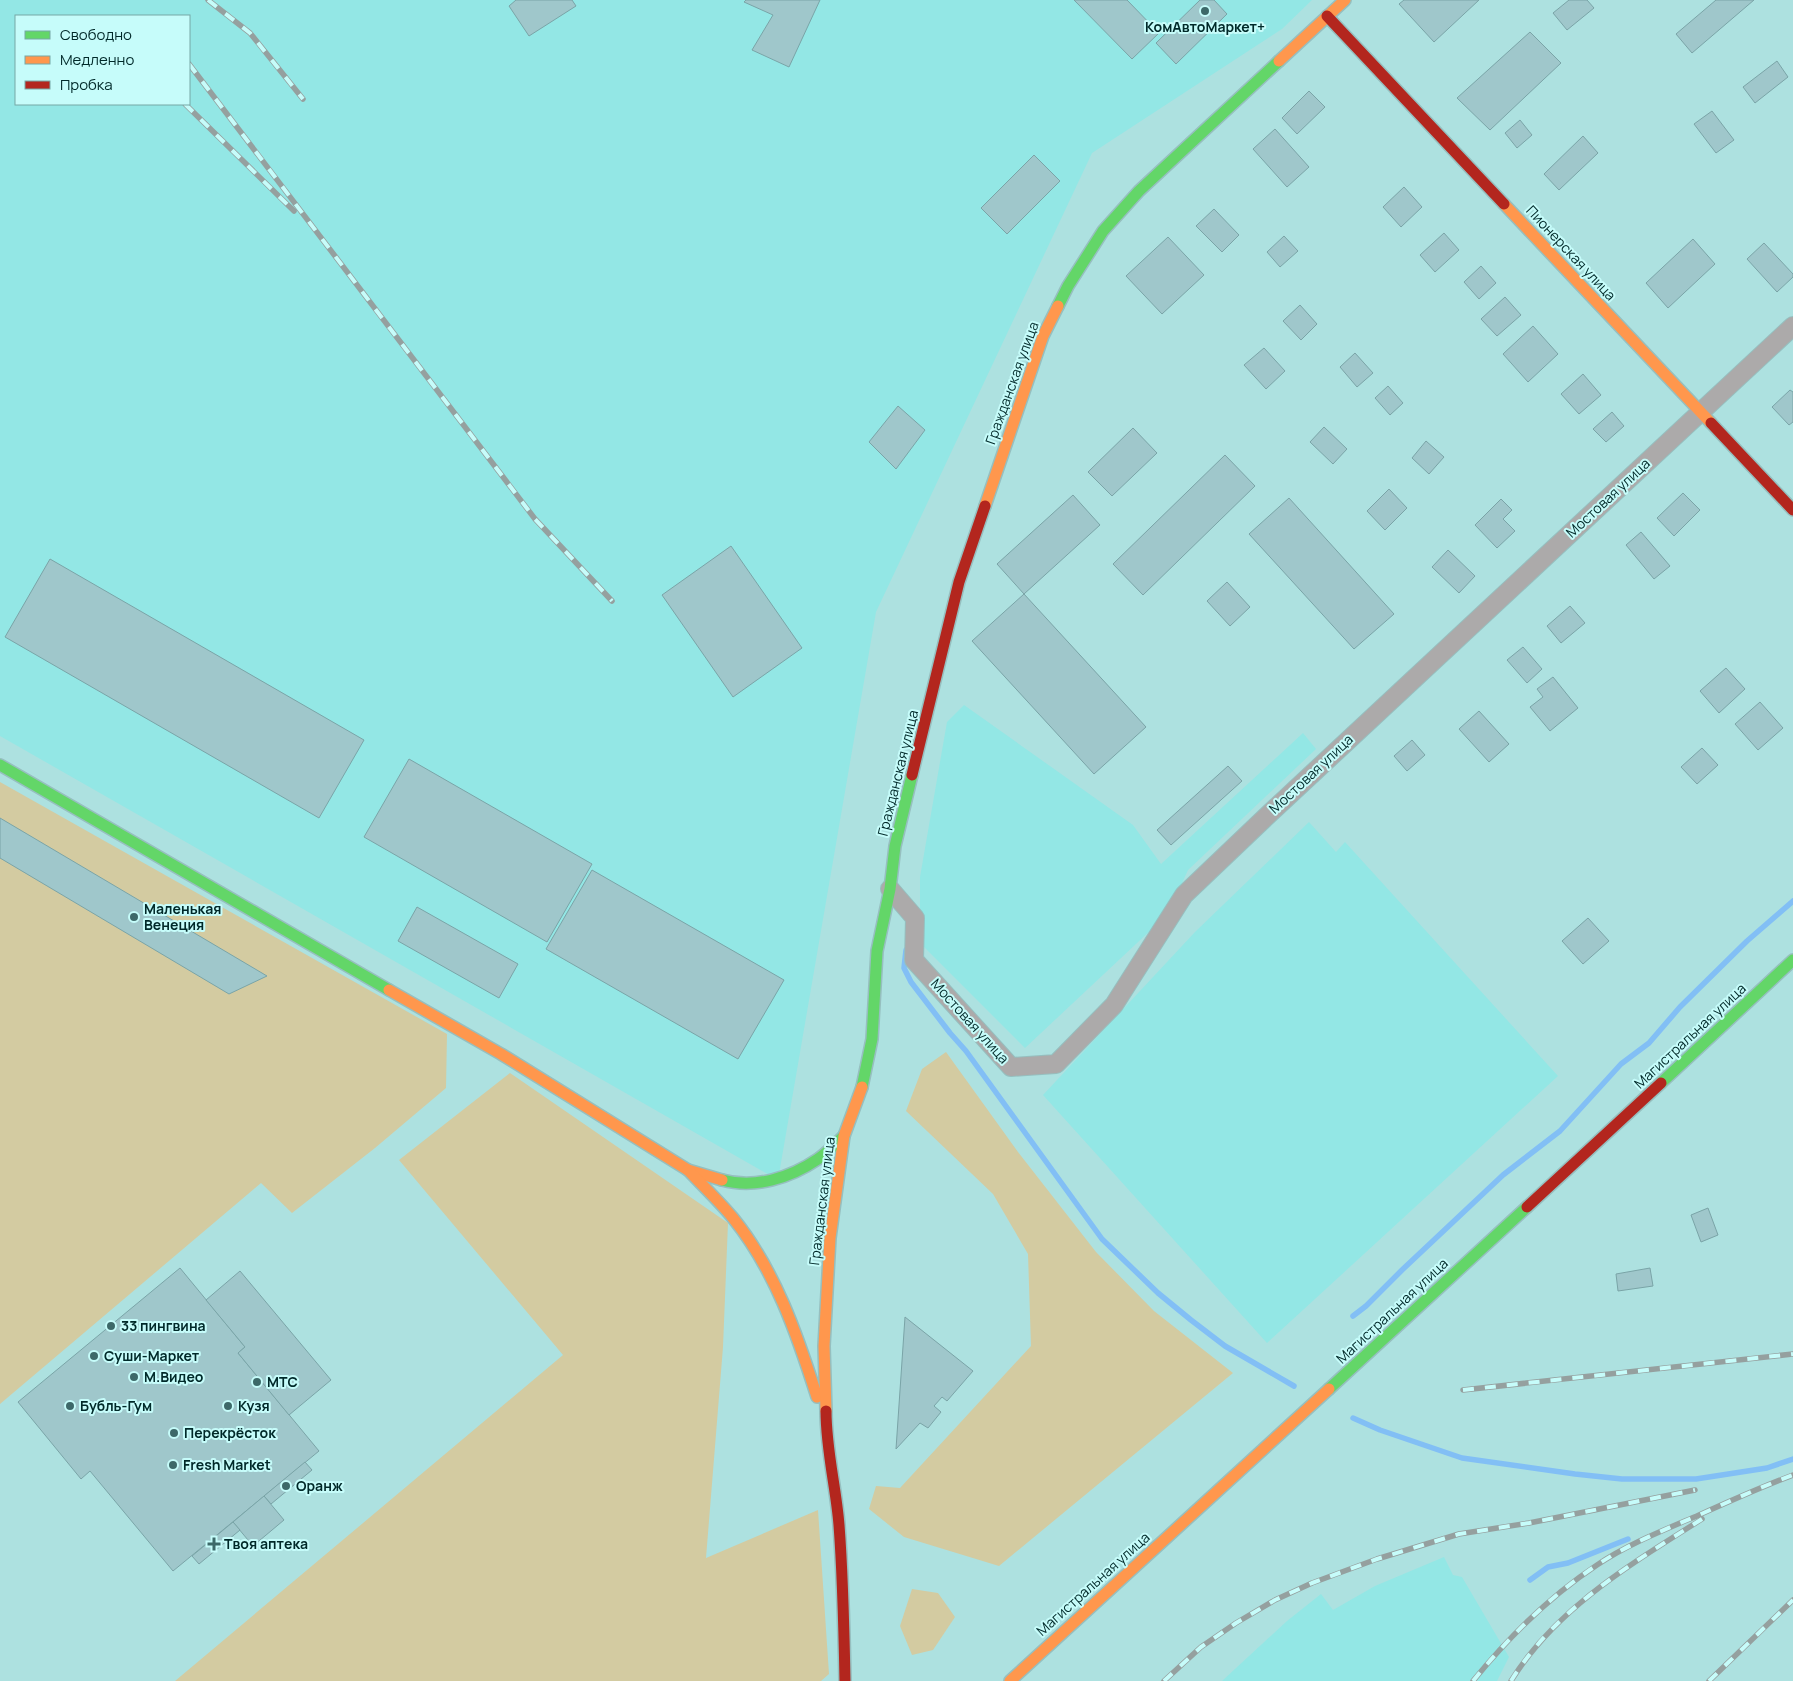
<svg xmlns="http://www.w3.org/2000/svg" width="1793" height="1681" viewBox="0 0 1793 1681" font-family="Manrope,sans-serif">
<rect width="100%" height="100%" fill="#ade1e0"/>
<g fill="#93e7e5" fill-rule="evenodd">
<path d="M0 0H1312L1282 29 1092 153 876 612 778 1180 0 736ZM16 16H189V104H16Z"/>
<polygon points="964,705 1133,825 1161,864 1303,733 1316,749 1188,870 1168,914 1025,1048 920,943 920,877 947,722"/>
<polygon points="1309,822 1336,852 1345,842 1558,1076 1267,1343 1043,1095 1195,932"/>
<polygon points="1444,1557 1453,1575 1462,1577 1509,1657 1497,1681 1222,1681 1287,1621 1321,1594 1333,1610 1375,1586"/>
</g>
<g fill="#d3cba1">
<polygon points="0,782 447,1034 446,1088 375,1148 292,1213 261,1183 0,1404"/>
<polygon points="946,1052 1018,1152 1096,1252 1154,1311 1233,1373 999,1566 904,1537 869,1509 876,1486 900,1488 1031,1346 1028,1254 993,1194 906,1111 922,1069"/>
<polygon points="510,1073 728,1223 723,1347 706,1558 818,1510 829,1674 821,1681 175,1681 563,1355 399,1160"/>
<polygon points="912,1589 938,1593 955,1617 933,1650 912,1655 900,1626"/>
</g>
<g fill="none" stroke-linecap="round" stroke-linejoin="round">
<g stroke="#82bff5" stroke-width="5.5">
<polyline points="906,950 904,968 911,982 950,1033 966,1051 1102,1239 1158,1293 1191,1320 1225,1346 1294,1386"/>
<polyline points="1353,1316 1366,1306 1402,1270 1503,1175 1560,1131 1621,1064 1649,1043 1680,1007 1747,941 1793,901"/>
<polyline points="1353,1418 1380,1430 1462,1458 1575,1474 1622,1479 1696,1479 1767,1468 1793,1459"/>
<polyline points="1530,1580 1548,1567 1568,1563 1628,1539"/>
</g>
</g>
<g fill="#9fc7cb" stroke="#7aa4a7">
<polygon points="516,0 572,0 576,6 529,36 509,6"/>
<polygon points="746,0 820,0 789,67 752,50 773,15 744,2"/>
<polygon points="1074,0 1127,0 1159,33 1132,59"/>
<polygon points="1200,0 1214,0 1227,14 1176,64 1156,43"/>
<polygon points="1404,0 1479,0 1434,42 1399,4"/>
<polygon points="1569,0 1587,0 1594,8 1567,30 1553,13"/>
<polygon points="1716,0 1754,0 1692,53 1676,34"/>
<polygon points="1530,32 1561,63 1490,130 1457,98"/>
<polygon points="1777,61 1788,77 1755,103 1743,87"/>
<polygon points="1309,91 1325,107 1297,134 1282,118"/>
<polygon points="1712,111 1734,140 1716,153 1694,124"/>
<polygon points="1520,120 1532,135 1517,148 1505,133"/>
<polygon points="1275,129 1309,167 1287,187 1253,149"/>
<polygon points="1583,136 1598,153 1559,190 1544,174"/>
<polygon points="1034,155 1060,181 1007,234 981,208"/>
<polygon points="1404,187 1422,207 1401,227 1383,207"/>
<polygon points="1214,209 1239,235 1222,252 1196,226"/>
<polygon points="1444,233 1459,250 1435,272 1420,255"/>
<polygon points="1284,236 1298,251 1280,267 1267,252"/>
<polygon points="1168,237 1204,275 1162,314 1126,276"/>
<polygon points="1693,239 1715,264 1668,308 1646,283"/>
<polygon points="1764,243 1793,274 1793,277 1777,292 1747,259"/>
<polygon points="1481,266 1496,283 1479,299 1464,282"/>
<polygon points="1505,297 1521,315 1497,336 1481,319"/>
<polygon points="1300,305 1317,324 1301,340 1283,321"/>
<polygon points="1533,326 1558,354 1528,382 1503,354"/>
<polygon points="1264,348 1285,371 1266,389 1244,365"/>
<polygon points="1355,353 1373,373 1357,387 1340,367"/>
<polygon points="1583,374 1601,395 1579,414 1561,394"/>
<polygon points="1388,386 1403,403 1390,415 1375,398"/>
<polygon points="1790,390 1793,392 1793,422 1789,425 1772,407"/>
<polygon points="898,406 925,430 896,469 869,442"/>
<polygon points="1612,412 1624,426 1606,442 1593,429"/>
<polygon points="1324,427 1347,449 1333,464 1310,442"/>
<polygon points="1133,428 1157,453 1112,496 1088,472"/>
<polygon points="1426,441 1444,457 1429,474 1412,458"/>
<polygon points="1225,455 1255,486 1143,595 1113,564"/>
<polygon points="1389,489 1407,508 1385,530 1367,511"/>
<polygon points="1683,493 1700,510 1674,536 1657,518"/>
<polygon points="1073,495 1100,525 1024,594 997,564"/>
<polygon points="1289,498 1394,614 1354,649 1249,534"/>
<polygon points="1501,499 1512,510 1503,519 1515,531 1497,548 1475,525"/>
<polygon points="1641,532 1670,566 1654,579 1626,545"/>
<polygon points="731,546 802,648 733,697 662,595"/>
<polygon points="1448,550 1475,576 1459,593 1432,567"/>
<polygon points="50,559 364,740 319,818 5,637"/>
<polygon points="1227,582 1250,607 1230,626 1207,601"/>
<polygon points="1024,594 1146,727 1094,774 972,641"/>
<polygon points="1570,606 1585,623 1561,643 1547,626"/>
<polygon points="1523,647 1542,669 1527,683 1507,660"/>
<polygon points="1726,668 1745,689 1719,713 1700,691"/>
<polygon points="1553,677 1578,708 1550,731 1530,707 1543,697 1537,689"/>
<polygon points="1760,702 1783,728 1758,750 1735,724"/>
<polygon points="1479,711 1509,744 1489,762 1459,729"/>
<polygon points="1412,740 1425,755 1407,771 1394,756"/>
<polygon points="1702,748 1718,765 1697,784 1681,767"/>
<polygon points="409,759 592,864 547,942 364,837"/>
<polygon points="1228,766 1242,781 1171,845 1157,830"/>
<polygon points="0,818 267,976 229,994 0,858"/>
<polygon points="592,870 784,980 738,1059 546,949"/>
<polygon points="417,907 518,964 499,998 398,941"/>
<polygon points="1588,918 1609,941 1583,964 1562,941"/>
<polygon points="1708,1208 1718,1235 1701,1242 1691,1215"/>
<polygon points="180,1268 245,1347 238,1353 319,1451 173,1571 90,1471 81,1479 18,1402"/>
<polygon points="1650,1268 1653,1286 1618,1291 1616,1274"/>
<polygon points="240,1271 331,1380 289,1415 238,1353 245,1347 206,1300"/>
<polygon points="905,1317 973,1371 947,1401 942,1397 934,1406 941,1412 928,1428 920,1423 896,1449"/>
<polygon points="305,1462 312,1470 271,1504 264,1496"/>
<polygon points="264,1496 284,1520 253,1546 233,1522"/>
<polygon points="233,1522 240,1530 199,1564 192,1556"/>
</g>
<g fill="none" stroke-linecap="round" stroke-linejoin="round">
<g stroke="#96bfbf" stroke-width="20">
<polyline id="street" points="890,889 915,918 914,960 1011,1067 1056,1064 1114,1005 1184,895 1269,814 1793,326"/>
</g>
<g stroke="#96bfbf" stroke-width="14">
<g id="fast">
<polyline points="1058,306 1068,286 1103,231 1139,191 1279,61"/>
<polyline points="0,765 389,990"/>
<polyline points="1661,1083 1793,960"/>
<polyline points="862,1087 872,1039 877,951 890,889 895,846 912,775"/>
<path d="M722 1180C755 1189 790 1178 818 1159 827 1153 835 1144 844 1136"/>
<polyline points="1329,1389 1527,1207"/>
</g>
</g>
<g stroke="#96bfbf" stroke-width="14">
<g id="slow">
<polyline points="1279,61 1345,0"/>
<polyline points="1504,204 1711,423"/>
<polyline points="985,506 1043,336 1058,306"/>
<polyline points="389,990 501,1054 688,1170 722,1180"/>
<path d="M688 1170C703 1186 719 1201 733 1218 775 1270 797 1334 817 1397"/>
<polyline points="826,1411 824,1346 830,1238 844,1136 862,1087"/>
<polyline points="1010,1681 1329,1389"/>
</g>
</g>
<g stroke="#96bfbf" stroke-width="14">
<g id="jam">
<polyline points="1327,16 1504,204"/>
<polyline points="1711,423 1793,510"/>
<polyline points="912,775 959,582 985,506"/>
<polyline points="1527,1207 1661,1083"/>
<path d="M826 1411C826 1450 836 1487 839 1525 843 1577 844 1629 845 1681"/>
</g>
</g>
<use href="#street" stroke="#acaaaa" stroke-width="18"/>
<use href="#fast" stroke="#63d668" stroke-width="11"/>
<use href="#slow" stroke="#ff974d" stroke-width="11"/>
<use href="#jam" stroke="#b3261e" stroke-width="11"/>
<g stroke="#95a09f" stroke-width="5.5">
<g id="rail">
<polyline points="208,0 250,33 303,99"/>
<polyline points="189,64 535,519 612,601"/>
<polyline points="185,104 294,211"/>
<polyline points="1463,1390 1793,1354"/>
<polyline points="1164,1681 1201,1647 1236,1623 1275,1600 1312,1583 1377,1559 1459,1534 1529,1523 1695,1490"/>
<path d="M1473 1681C1508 1638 1550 1596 1597 1565 1628 1544 1664 1530 1699 1515 1730 1501 1761 1487 1793 1475"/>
<path d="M1511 1681C1556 1608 1631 1564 1702 1519"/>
<polyline points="1709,1681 1793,1600"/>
</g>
</g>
<use href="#rail" stroke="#c6fcfa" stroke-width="4" stroke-dasharray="11" stroke-linecap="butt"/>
</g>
<g fill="#3d6969" stroke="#c6fcfa" stroke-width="2">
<circle cx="1205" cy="11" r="5"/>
<circle cx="134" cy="917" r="5"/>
<circle cx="111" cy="1326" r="5"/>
<circle cx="94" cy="1356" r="5"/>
<circle cx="134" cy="1377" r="5"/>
<circle cx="257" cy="1382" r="5"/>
<circle cx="70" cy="1406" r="5"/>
<circle cx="228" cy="1406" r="5"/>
<circle cx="174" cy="1433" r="5"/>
<circle cx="173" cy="1465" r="5"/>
<circle cx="286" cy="1486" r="5"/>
<path d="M211.5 1536.5h5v5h5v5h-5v5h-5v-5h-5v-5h5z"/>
</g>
<g text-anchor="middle" stroke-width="4" stroke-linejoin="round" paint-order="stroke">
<g font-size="14" font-weight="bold" fill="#002929" stroke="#c6fcfa" text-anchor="start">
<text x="1205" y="32" text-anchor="middle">КомАвтоМаркет+</text>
<text x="144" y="914">Маленькая<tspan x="144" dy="16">Венеция</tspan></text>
<text x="121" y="1331">33 пингвина</text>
<text x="104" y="1361">Суши-Маркет</text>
<text x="144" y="1382">М.Видео</text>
<text x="267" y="1387">МТС</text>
<text x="80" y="1411">Бубль-Гум</text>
<text x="238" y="1411">Кузя</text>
<text x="184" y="1438">Перекрёсток</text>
<text x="183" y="1470">Fresh Market</text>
<text x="296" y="1491">Оранж</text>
<text x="224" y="1549">Твоя аптека</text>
</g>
<g font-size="14" fill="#002929" stroke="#c6fcfa">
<text transform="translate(1571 253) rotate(47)" y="5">Пионерская улица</text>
<text transform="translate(1012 383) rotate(-70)" y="5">Гражданская улица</text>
<text transform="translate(1608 498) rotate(-43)" y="5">Мостовая улица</text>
<text transform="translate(898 773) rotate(-76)" y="5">Гражданская улица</text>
<text transform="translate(1311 774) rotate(-43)" y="5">Мостовая улица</text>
<text transform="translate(970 1021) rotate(48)" y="5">Мостовая улица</text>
<text transform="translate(1690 1036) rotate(-43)" y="5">Магистральная улица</text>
<text transform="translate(822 1201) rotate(-83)" y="5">Гражданская улица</text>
<text transform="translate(1392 1311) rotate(-43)" y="5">Магистральная улица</text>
<text transform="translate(1093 1584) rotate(-42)" y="5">Магистральная улица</text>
</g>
</g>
<rect x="15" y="15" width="175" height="90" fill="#c6fcfa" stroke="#77a8a6"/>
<rect x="25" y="31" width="25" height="8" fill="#63d668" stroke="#77a8a6"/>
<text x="60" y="40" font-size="15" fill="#002929">Свободно</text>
<rect x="25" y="56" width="25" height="8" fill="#ff974d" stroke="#77a8a6"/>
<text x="60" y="65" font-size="15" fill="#002929">Медленно</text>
<rect x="25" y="81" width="25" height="8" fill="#b3261e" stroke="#77a8a6"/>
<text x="60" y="90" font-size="15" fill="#002929">Пробка</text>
</svg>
